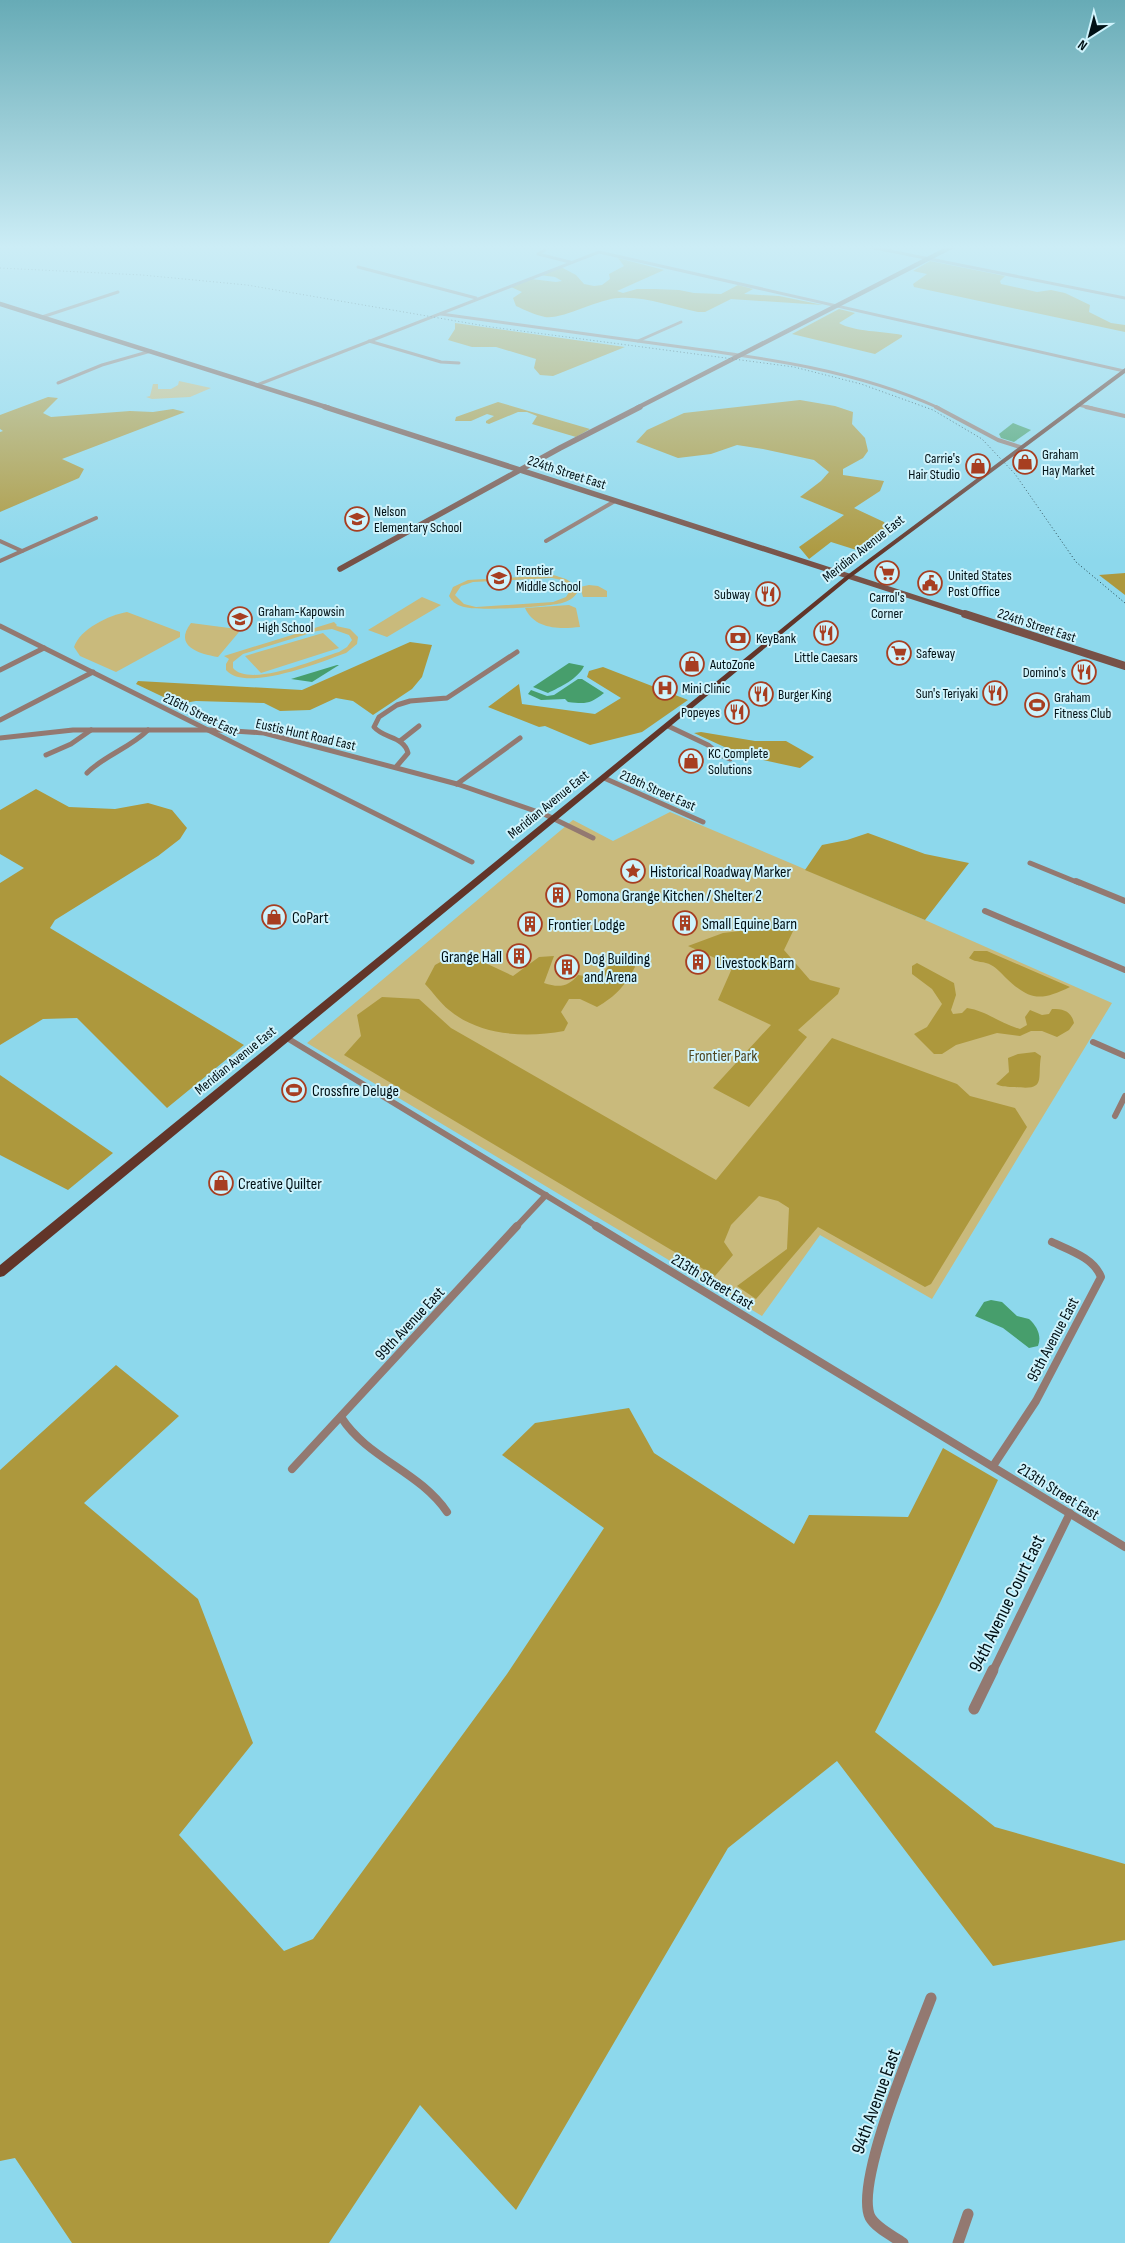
<svg xmlns="http://www.w3.org/2000/svg" width="1125" height="2243" viewBox="0 0 1125 2243" font-family="'Sofia Sans Condensed',sans-serif">
<rect width="100%" height="100%" fill="#8dd8ec"/>
<g fill="#c9ba7c" fill-rule="evenodd">
<polygon points="179,381 211,388 190,397 152,399 146,397 150,396 153,384 158,384 158,389 171,389 178,385"/>
<path d="M553 575C563 578 575 580 577 593 573 599 568 601 562 603 547 607 474 612 461 606 455 604 452 601 449 596L453 587 468 580ZM552 578 562 580 571 589 566 597 553 602 476 607 464 604 455 595 461 586 473 582Z"/>
<polygon points="589,585 598,586 607,591 607,597 583,597 580,587"/>
<polygon points="422,597 441,605 387,637 368,630"/>
<path d="M569 605 576 608 580 627C560 629 535 630 525 608Z"/>
<path d="M127 612 180 632V637L116 672 80 656 74 647C80 629 109 615 127 612Z"/>
<path d="M334 622 337 625 336 626 350 629 358 637 357 644 346 653C321 662 245 693 226 670V664L229 659 224 656ZM332 629 349 635 352 640 347 647 339 652C316 659 250 688 233 668V662L243 654 317 631Z"/>
<path d="M191 623 237 629 239 632 218 657C199 654 173 646 191 623Z"/>
<polygon points="323,633 339,648 261,673 245,656"/>
<polygon points="670,812 925,920 1112,1003 932,1299 820,1235 762,1316 307,1043 573,820 613,841"/>
</g>
<g fill="#ad983d">
<path d="M618 258 664 270 617 291 623 293 637 289H654L679 290 694 293 721 294 738 285 753 289 744 294 779 296 823 305 731 299 705 312H698C673 307 645 296 619 298 597 299 562 320 545 317 535 315 525 310 516 306L513 298 522 292 511 287 531 279 556 282 562 281 555 277 540 275 561 267 576 275 584 284 594 286 602 285 610 279 609 274 624 266Z"/>
<polygon points="930,261 1005,276 1000,281 1001,284 1037,292 1051,290 1065,293 1090,305 1089,312 1111,323 1125,325 1125,332 914,287 913,284 927,274 913,271"/>
<path d="M839 309 855 313 839 323C854 332 883 331 902 335V337L875 354 792 334Z"/>
<polygon points="455,323 625,347 553,376 540,375 534,368 536,359 496,347 472,347 448,340 455,329"/>
<polygon points="48,397 58,398 43,413 51,417 130,411 153,412 173,409 185,412 62,459 84,469 79,478 0,512 0,432 3,431 0,429 0,415"/>
<polygon points="800,400 835,406 853,412 852,424 865,438 868,451 863,458 843,469 843,475 884,481 880,491 854,508 884,522 890,534 866,553 831,542 809,559 799,547 844,515 800,497 821,481 829,472 814,460 763,449 737,445 711,454 678,458 636,442 647,430 684,413"/>
<polygon points="498,402 590,429 576,437 532,424 537,416 527,412 518,412 489,424 486,423 486,421 494,416 487,414 471,421 455,421 456,417"/>
<polygon points="1125,573 1125,595 1099,575"/>
<polygon points="410,642 432,645 422,677 412,689 373,715 353,701 336,698 310,710 280,711 264,703 196,701 178,704 136,684 138,681 302,690"/>
<polygon points="603,667 688,700 642,732 590,745 545,726 539,727 488,707 519,684 522,704 595,714 621,698 587,677 589,671"/>
<polygon points="701,732 755,741 786,741 814,757 800,768 744,756 694,733"/>
<polygon points="36,789 69,807 115,809 148,803 172,810 187,828 180,839 158,856 55,920 50,928 244,1045 167,1108 77,1018 43,1019 0,1045 0,883 24,868 0,854 0,810"/>
<polygon points="868,833 925,854 969,863 925,920 805,870 822,845 847,840"/>
<polygon points="757,918 795,927 784,950 810,980 840,988 838,994 798,1030 807,1037 749,1107 713,1088 771,1025 718,1000 733,966 688,946 723,933 740,931"/>
<path d="M974 951H987L1070 987C1041 1001 1030 1001 1006 978 1002 974 997 968 991 965 985 961 976 963 969 958Z"/>
<path d="M453 955 481 961 513 976 539 957 554 956 544 983C559 988 568 987 578 975L599 978 611 963 632 960 635 967C625 986 616 996 597 1007L580 999H569L561 1012 568 1023 564 1031C526 1038 480 1036 449 1010 440 1003 433 992 425 984L435 965Z"/>
<path d="M917 963 954 983 956 995 951 1010 953 1014 962 1013 967 1008C987 1011 1001 1024 1020 1029L1027 1025 1025 1017 1030 1010 1042 1015 1049 1014 1052 1009C1064 1009 1071 1011 1074 1023L1069 1030 1057 1037 1042 1031H1031L1020 1036 997 1033 956 1045 942 1054H934L914 1034 927 1027 942 1004 932 989 912 974V966Z"/>
<polygon points="382,997 419,999 451,1028 716,1180 832,1038 957,1084 970,1096 1015,1108 1027,1127 931,1284 925,1287 818,1227 756,1299 737,1286 787,1249 789,1208 778,1201 759,1196 731,1225 724,1242 733,1255 715,1276 344,1055 361,1036 357,1015"/>
<path d="M1035 1052 1041 1056C1037 1079 1047 1091 1015 1087 1008 1087 1002 1087 996 1084L1009 1072 1008 1058 1018 1054Z"/>
<polygon points="0,1075 113,1153 68,1190 0,1155"/>
<polygon points="116,1365 179,1416 84,1503 198,1599 253,1743 179,1835 284,1951 313,1939 507,1674 604,1528 502,1455 535,1423 629,1408 654,1453 794,1544 809,1515 908,1517 943,1448 998,1480 939,1605 875,1732 995,1827 1125,1864 1125,1940 993,1966 837,1761 728,1848 516,2210 420,2105 329,2243 72,2243 15,2158 0,2161 0,1470"/>
</g>
<g fill="#479e6c">
<polygon points="1013,423 1031,430 1014,442 1001,438 999,434"/>
<path d="M569 663 584 666C578 679 560 687 548 693L533 687Z"/>
<polygon points="337,665 339,665 312,682 291,679"/>
<path d="M578 679H582L604 693C590 704 586 704 568 702L565 699 541 700 528 694 531 690 547 696 554 695Z"/>
<path d="M991 1300 1002 1302 1017 1316 1029 1319C1037 1326 1042 1336 1038 1346L1029 1348 1003 1328 975 1316 984 1302Z"/>
</g>
<g fill="none" stroke-linecap="round" stroke-linejoin="round">
<g stroke="#937971" stroke-width="3">
<polyline points="870,247 1125,298"/>
<polyline points="545,250 538,254 570,262"/>
<polyline points="358,267 476,298"/>
<path d="M441 314C519 325 596 335 674 346 765 358 855 370 939 408"/>
<polyline points="42,317 118,292"/>
<polyline points="369,341 441,362 459,363"/>
<polyline points="638,341 681,322"/>
<polyline points="58,383 102,365 151,351"/>
<polyline points="257,385 599,252 1124,371"/>
<polyline points="1078,405 1092,408"/>
</g>
<g stroke="#937971" stroke-width="4">
<polyline points="936,407 998,440 1020,447"/>
<polyline points="1086,407 1125,416"/>
<polyline points="0,541 22,551"/>
<polyline points="546,541 615,501"/>
<polyline points="0,561 96,518"/>
</g>
<g stroke="#937971" stroke-width="5">
<polyline points="0,626 472,862"/>
<polyline points="0,670 44,648"/>
<polyline points="0,720 93,672"/>
<polyline points="668,726 708,745 720,755 730,759"/>
<polyline points="0,738 73,730 219,730 264,733 457,784 544,814 593,838"/>
<polyline points="400,741 419,726"/>
<polyline points="46,755 71,744 91,730"/>
<path d="M396 767 408 753C404 736 384 739 374 727L379 717 397 705 410 701 447 698 517 652"/>
<path d="M87 773C105 755 130 748 148 730"/>
<polyline points="604,778 703,822"/>
<polyline points="457,784 520,738"/>
<polyline points="1030,863 1079,883"/>
</g>
<g stroke="#937971" stroke-width="6">
<polyline points="1076,881 1125,901"/>
<polyline points="985,911 1125,970"/>
<polyline points="287,1038 598,1227"/>
<polyline points="1093,1042 1125,1056"/>
<polyline points="1115,1116 1125,1096"/>
<polyline points="516,1227 546,1195"/>
</g>
<g stroke="#937971" stroke-width="8">
<polyline points="596,1226 1125,1547"/>
<path d="M341 1417C368 1459 419 1471 447 1512"/>
<path d="M993 1466 1036 1401 1101 1277C1094 1258 1069 1250 1052 1242"/>
<polyline points="292,1469 517,1226"/>
<polyline points="993,1671 1070,1513"/>
</g>
<g stroke="#937971" stroke-width="11">
<polyline points="974,1709 993,1670"/>
<path d="M903 2243C893 2236 876 2228 870 2217 854 2182 916 2038 931 1998"/>
<polyline points="958,2243 968,2214"/>
</g>
<g stroke="#775147" stroke-width="4.5">
<polyline points="0,304 329,408"/>
<polyline points="637,408 951,247"/>
</g>
<g stroke="#775147" stroke-width="5.5">
<polyline points="325,407 969,615"/>
<polyline points="340,569 560,448 640,407"/>
</g>
<polyline stroke="#775147" stroke-width="8" points="965,614 1125,666"/>
<polygon fill="#623529" fill-rule="evenodd" points="1125,368 1125,373 850,578 4,1276 0,1277 0,1265 846,576"/>
<polyline stroke="#224049" stroke-width="1" stroke-dasharray="1 2.5" stroke-linecap="butt" points="0,268 142,275 247,285 491,327 794,367 861,384 933,410 982,439 1015,474 1076,562 1125,603"/>
</g>
<linearGradient id="sky" x2="0" y2="1"><stop stop-color="#67abb6"/><stop offset="0.44" stop-color="#ccedf6"/><stop offset="1" stop-color="#ccedf6" stop-opacity="0"/></linearGradient>
<rect width="1125" height="561" fill="url(#sky)"/>
<defs>
<g id="shop-ring" transform="scale(1.25)"><circle r="9.5" fill="#cff3fc" stroke="#a73e21" stroke-width="1.5"/><path d="M-5-2.5h2.3a2.7 3.5 0 0 1 5.4 0H5L5.5 6h-11ZM-1.5-2.5h3a1.5 2.3 0 0 0-3 0Z" fill="#a73e21"/></g>
<g id="school-ring" transform="scale(1.25)"><circle r="9.5" fill="#cff3fc" stroke="#a73e21" stroke-width="1.5"/><path d="M0-5L7-2L0 1L-7-2ZM-4 1L0 2.5L4 1V4Q0 6-4 4Z" fill="#a73e21"/></g>
<g id="supermarket-ring" transform="scale(1.25)"><circle r="9.5" fill="#cff3fc" stroke="#a73e21" stroke-width="1.5"/><path d="M-6-5.5h2.5l.6 2H6L4.5 2H-2.5L-4.4-4H-6ZM-1.5 3.2a1.3 1.3 0 1 0 .1 0ZM3 3.2a1.3 1.3 0 1 0 .1 0Z" fill="#a73e21"/></g>
<g id="civic-ring" transform="scale(1.25)"><circle r="9.5" fill="#cff3fc" stroke="#a73e21" stroke-width="1.5"/><path d="M-.6-6.5H3V-4.5H.6V-3L4-1V1h2V6H-6V1h2V-1L-.6-3ZM-1.2 2.5V6h2.4V2.5Z" fill="#a73e21"/></g>
<g id="restaurant-ring" transform="scale(1.25)"><circle r="9.5" fill="#cff3fc" stroke="#a73e21" stroke-width="1.5"/><path d="M-5-6h1v4h1v-4h1v4h1v-4h1v5L-1.5 .5V6h-2V.5L-5-1ZM5-6V6H3V1.5H1.5Q1.5-4 5-6Z" fill="#a73e21"/></g>
<g id="bank-ring" transform="scale(1.25)"><circle r="9.5" fill="#cff3fc" stroke="#a73e21" stroke-width="1.5"/><path d="M-6-4H6V4H-6ZM0-2.3a2.3 2.3 0 1 0 0 4.6a2.3 2.3 0 1 0 0-4.6Z" fill="#a73e21"/></g>
<g id="hospital-ring" transform="scale(1.25)"><circle r="9.5" fill="#cff3fc" stroke="#a73e21" stroke-width="1.5"/><path d="M-5-5h3v3.5h4V-5h3V5h-3V1.5h-4V5h-3Z" fill="#a73e21"/></g>
<g id="stadium-ring" transform="scale(1.25)"><circle r="9.5" fill="#cff3fc" stroke="#a73e21" stroke-width="1.5"/><path d="M0-5a6.5 5 0 1 0 0 10a6.5 5 0 1 0 0-10ZM-3.5-1.8h7v3.6h-7Z" fill="#a73e21"/></g>
<g id="sight-ring" transform="scale(1.25)"><circle r="9.5" fill="#cff3fc" stroke="#a73e21" stroke-width="1.5"/><path d="M0-6L1.8-2.2L6-1.7L2.9 1.2L3.7 5.4L0 3.3L-3.7 5.4L-2.9 1.2L-6-1.7L-1.8-2.2Z" fill="#a73e21"/></g>
<g id="building-ring" transform="scale(1.25)"><circle r="9.5" fill="#cff3fc" stroke="#a73e21" stroke-width="1.5"/><path d="M-4-6H4V6H1V3H-1V6H-4ZM-2.5-4.3h1.7v1.8h-1.7ZM.8-4.3h1.7v1.8H.8ZM-2.5-1h1.7V.8h-1.7ZM.8-1h1.7V.8H.8Z" fill="#a73e21"/></g>
</defs>
<g fill-rule="evenodd">
<use href="#shop-ring" x="1025" y="462"/>
<use href="#shop-ring" x="978" y="466"/>
<use href="#school-ring" x="357" y="519"/>
<use href="#supermarket-ring" x="887" y="573"/>
<use href="#school-ring" x="499" y="578"/>
<use href="#civic-ring" x="930" y="583"/>
<use href="#restaurant-ring" x="768" y="594"/>
<use href="#school-ring" x="240" y="619"/>
<use href="#restaurant-ring" x="826" y="633"/>
<use href="#bank-ring" x="738" y="638"/>
<use href="#supermarket-ring" x="899" y="653"/>
<use href="#shop-ring" x="692" y="664"/>
<use href="#restaurant-ring" x="1084" y="672"/>
<use href="#hospital-ring" x="665" y="688"/>
<use href="#restaurant-ring" x="995" y="693"/>
<use href="#restaurant-ring" x="761" y="694"/>
<use href="#stadium-ring" x="1037" y="705"/>
<use href="#restaurant-ring" x="737" y="712"/>
<use href="#shop-ring" x="691" y="761"/>
<use href="#sight-ring" x="633" y="871"/>
<use href="#building-ring" x="558" y="895"/>
<use href="#shop-ring" x="274" y="917"/>
<use href="#building-ring" x="685" y="923"/>
<use href="#building-ring" x="530" y="924"/>
<use href="#building-ring" x="519" y="956"/>
<use href="#building-ring" x="698" y="962"/>
<use href="#building-ring" x="567" y="967"/>
<use href="#stadium-ring" x="294" y="1090"/>
<use href="#shop-ring" x="221" y="1183"/>
</g>
<g text-anchor="middle" stroke-width="4" stroke-linejoin="round" paint-order="stroke">
<g font-size="14" fill="#001015" stroke="#cff3fc" text-anchor="start">
<text x="1042" y="459">Graham<tspan x="1042" dy="16">Hay Market</tspan></text>
<text x="960" y="463" text-anchor="end">Carrie's<tspan x="960" dy="16">Hair Studio</tspan></text>
<text x="374" y="516">Nelson<tspan x="374" dy="16">Elementary School</tspan></text>
<text x="516" y="575">Frontier<tspan x="516" dy="16">Middle School</tspan></text>
<text x="948" y="580">United States<tspan x="948" dy="16">Post Office</tspan></text>
<text x="750" y="599" text-anchor="end">Subway</text>
<text x="887" y="602" text-anchor="middle">Carrol's<tspan x="887" dy="16">Corner</tspan></text>
<text x="258" y="616">Graham-Kapowsin<tspan x="258" dy="16">High School</tspan></text>
<text x="756" y="643">KeyBank</text>
<text x="916" y="658">Safeway</text>
<text x="826" y="662" text-anchor="middle">Little Caesars</text>
<text x="710" y="669">AutoZone</text>
<text x="1066" y="677" text-anchor="end">Domino's</text>
<text x="682" y="693">Mini Clinic</text>
<text x="978" y="698" text-anchor="end">Sun's Teriyaki</text>
<text x="778" y="699">Burger King</text>
<text x="1054" y="702">Graham<tspan x="1054" dy="16">Fitness Club</tspan></text>
<text x="720" y="717" text-anchor="end">Popeyes</text>
<text x="708" y="758">KC Complete<tspan x="708" dy="16">Solutions</tspan></text>
</g>
<g font-size="14" fill="#001015" stroke="#cff3fc">
<text transform="translate(567 472) rotate(18)" y="5">224th Street East</text>
<text transform="translate(863 548) rotate(-38)" y="5">Meridian Avenue East</text>
<text transform="translate(1037 625) rotate(18)" y="5">224th Street East</text>
<text transform="translate(201 714) rotate(26)" y="5">216th Street East</text>
<text transform="translate(306 734) rotate(13)" y="5">Eustis Hunt Road East</text>
<text transform="translate(658 790) rotate(24)" y="5">218th Street East</text>
<text transform="translate(548 804) rotate(-39)" y="5">Meridian Avenue East</text>
<text transform="translate(235 1060) rotate(-39)" y="5">Meridian Avenue East</text>
</g>
<g font-size="16" fill="#001015" stroke="#cff3fc" text-anchor="start">
<text x="650" y="877">Historical Roadway Marker</text>
<text x="576" y="901">Pomona Grange Kitchen / Shelter 2</text>
<text x="292" y="923">CoPart</text>
<text x="702" y="929">Small Equine Barn</text>
<text x="548" y="930">Frontier Lodge</text>
<text x="502" y="962" text-anchor="end">Grange Hall</text>
<text x="584" y="964">Dog Building<tspan x="584" dy="18">and Arena</tspan></text>
<text x="716" y="968">Livestock Barn</text>
<text x="312" y="1096">Crossfire Deluge</text>
<text x="238" y="1189">Creative Quilter</text>
</g>
<g font-size="16" fill="#4e451f" stroke="#cff3fc">
<text x="723" y="1061">Frontier Park</text>
</g>
<g font-size="16" fill="#001015" stroke="#cff3fc">
<text transform="translate(713 1281) rotate(31)" y="6">213th Street East</text>
<text transform="translate(409 1323) rotate(-47)" y="6">99th Avenue East</text>
<text transform="translate(1052 1339) rotate(-62)" y="6">95th Avenue East</text>
<text transform="translate(1059 1491) rotate(32)" y="6">213th Street East</text>
</g>
<g font-size="19" fill="#001015" stroke="#cff3fc">
<text transform="translate(1006 1603) rotate(-64)" y="7">94th Avenue Court East</text>
<text transform="translate(875 2101) rotate(-70)" y="7">94th Avenue East</text>
</g>
</g>
<g transform="translate(1090 35) rotate(216)" stroke="#cff3fc" stroke-width="4" paint-order="stroke">
<path d="M0-4L9 19L0 12L-9 19Z" fill="#001015"/>
<text y="-8" font-size="14" font-weight="bold" text-anchor="middle" fill="#001015">N</text>
</g>
</svg>
